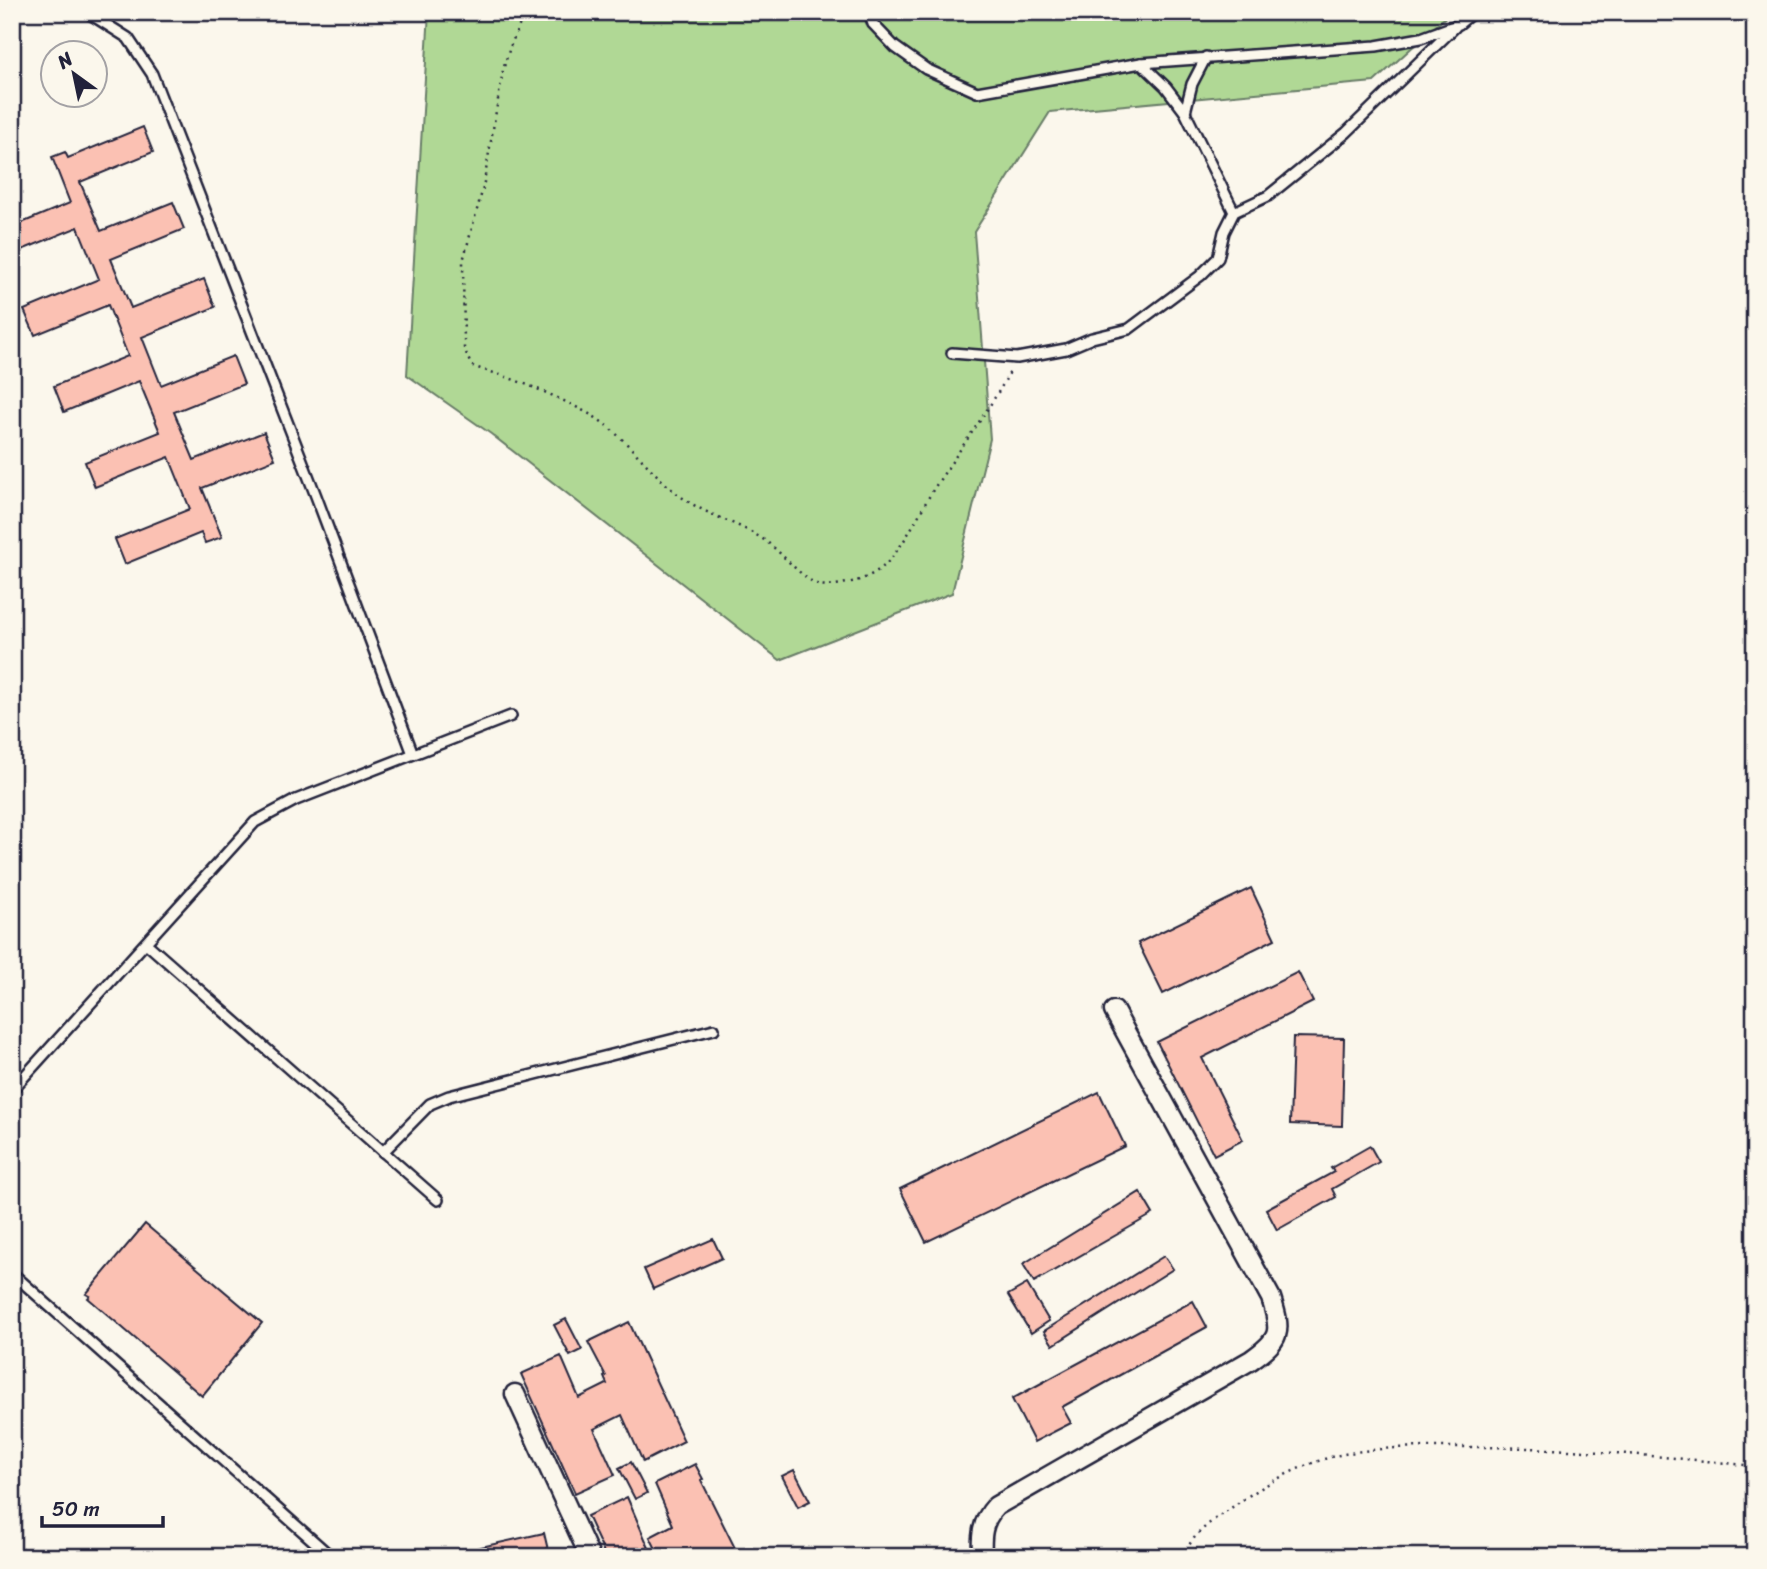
<svg xmlns="http://www.w3.org/2000/svg" width="1767" height="1569" viewBox="0 0 1767 1569" font-family="Sriracha,sans-serif">
<rect width="100%" height="100%" fill="#fbf7ec"/>
<filter id="ink" filterUnits="userSpaceOnUse"><feTurbulence type="fractalNoise" baseFrequency=".0143" numOctaves="2"/><feDisplacementMap in="SourceGraphic" scale="14" xChannelSelector="R" yChannelSelector="G"/><feConvolveMatrix kernelMatrix="1 2 1 2 8 2 1 2 1" color-interpolation-filters="sRGB"/></filter>
<g filter="url(#ink)">
<polygon fill="#b0d895" stroke="#697d68" stroke-width="2" points="429,12 1451,12 1374,82 1050,112 974,232 990,439 952,593 780,660 491,434 407,375"/>
<g fill="#fbc1b3" stroke="#22223b" stroke-width="2">
<polygon points="143,127 153,152 80,182 101,231 173,202 184,229 111,259 131,308 204,279 215,307 142,337 161,385 233,356 244,384 174,412 194,460 264,432 275,459 202,488 222,537 205,543 201,533 125,564 115,539 190,509 169,457 95,487 85,462 160,432 139,381 64,412 54,386 128,356 108,305 35,335 24,310 99,279 78,227 12,254 12,227 70,203 52,157 65,152 68,158"/>
<polygon points="1251,888 1275,939 1163,994 1138,943"/>
<polygon points="1298,972 1313,1002 1202,1058 1243,1140 1214,1155 1157,1042"/>
<polygon points="1293,1037 1344,1038 1342,1126 1290,1124"/>
<polygon points="1099,1092 1125,1146 926,1242 900,1189"/>
<polygon points="1370,1146 1379,1162 1332,1189 1336,1197 1277,1230 1266,1209 1334,1172 1331,1168"/>
<polygon points="1140,1192 1153,1214 1034,1282 1023,1264"/>
<polygon points="145,1224 262,1323 202,1396 88,1298 90,1296 86,1294"/>
<polygon points="713,1239 722,1258 653,1289 644,1269"/>
<polygon points="1164,1256 1173,1269 1053,1345 1044,1331"/>
<polygon points="1027,1284 1049,1321 1031,1333 1008,1295"/>
<polygon points="1193,1301 1207,1327 1062,1407 1071,1423 1034,1442 1012,1399"/>
<polygon points="566,1319 582,1350 570,1356 554,1325"/>
<polygon points="629,1322 684,1441 643,1462 622,1415 594,1429 615,1475 575,1493 521,1374 561,1356 579,1398 607,1384 604,1377 606,1376 588,1342"/>
<polygon points="631,1462 647,1493 635,1499 619,1468"/>
<polygon points="695,1464 703,1479 701,1480 735,1548 718,1557 660,1557 650,1537 673,1525 655,1484"/>
<polygon points="794,1470 810,1501 798,1507 782,1476"/>
<polygon points="627,1497 649,1548 629,1557 606,1557 587,1516"/>
<polygon points="544,1533 548,1550 517,1557 464,1557 463,1551"/>
</g>
<g fill="none" stroke-linecap="round" stroke-linejoin="round">
<g stroke="#22223b" stroke-width="14">
<g id="lane">
<polyline points="87,12 128,38 152,74 316,496 413,754"/>
<polyline points="869,12 873,24 895,47 926,69 977,92 1141,63 1376,46 1421,38 1459,24 1473,12"/>
<polyline points="1141,63 1166,87 1185,112 1234,212"/>
<polyline points="1185,112 1192,84 1206,57"/>
<polyline points="952,353 1017,358 1066,349 1092,338 1129,329 1200,276 1218,258 1224,232 1234,212 1268,196 1346,133 1455,27"/>
<polyline points="146,943 438,1200"/>
<polyline points="12,1090 255,822 296,800 511,716"/>
<polyline points="383,1152 430,1104 449,1096 714,1029"/>
<polyline points="12,1273 326,1552 329,1557"/>
</g>
</g>
<g stroke="#22223b" stroke-width="23">
<g id="street">
<polyline points="515,1394 590,1557"/>
<path d="M982 1557C981 1537 981 1522 996 1506L1251 1360C1281 1339 1282 1332 1271 1298L1114 1011"/>
</g>
</g>
<g stroke="#22223b" stroke-width="2.5" stroke-dasharray="2 5" stroke-linecap="butt">
<path d="M525 12 510 47 503 70 483 188 463 261 464 348 471 365C483 371 494 372 506 377 535 387 566 401 593 416 628 438 650 474 683 498 709 517 741 523 767 542 782 553 804 581 820 585 829 587 847 583 856 581 865 579 878 571 884 566 905 545 918 515 933 490 959 450 988 412 1011 370"/>
<path d="M1184 1557C1190 1535 1213 1520 1231 1508 1261 1486 1299 1465 1335 1456 1378 1446 1424 1447 1468 1447 1564 1447 1659 1456 1755 1466"/>
</g>
<use href="#lane" stroke="#fbf7ec" stroke-width="9"/>
<use href="#street" stroke="#fbf7ec" stroke-width="18"/>
</g>
</g>
<rect width="1767" height="1569" fill="none" stroke="#fbf7ec" stroke-width="42"/>
<rect x="21" y="21" width="1725" height="1527" fill="none" stroke="#22223b" stroke-width="2.5" filter="url(#ink)"/>
<g transform="translate(74 74) rotate(327)"><circle r="33" fill="#fbf7ec" stroke="#a4a2a5" stroke-width="2"/>
<path d="M0-5L12 26L0 18L-12 26Z" fill="#22223b"/>
<text y="-10" font-size="19" font-weight="bold" text-anchor="middle" fill="#22223b">N</text>
</g>
<path d="M42 1516v10h121v-10" fill="none" stroke="#22223b" stroke-width="3.5"/>
<text x="52" y="1516" font-size="21" fill="#22223b" stroke="#fbf7ec" stroke-width="5" paint-order="stroke">50 m</text>
</svg>
